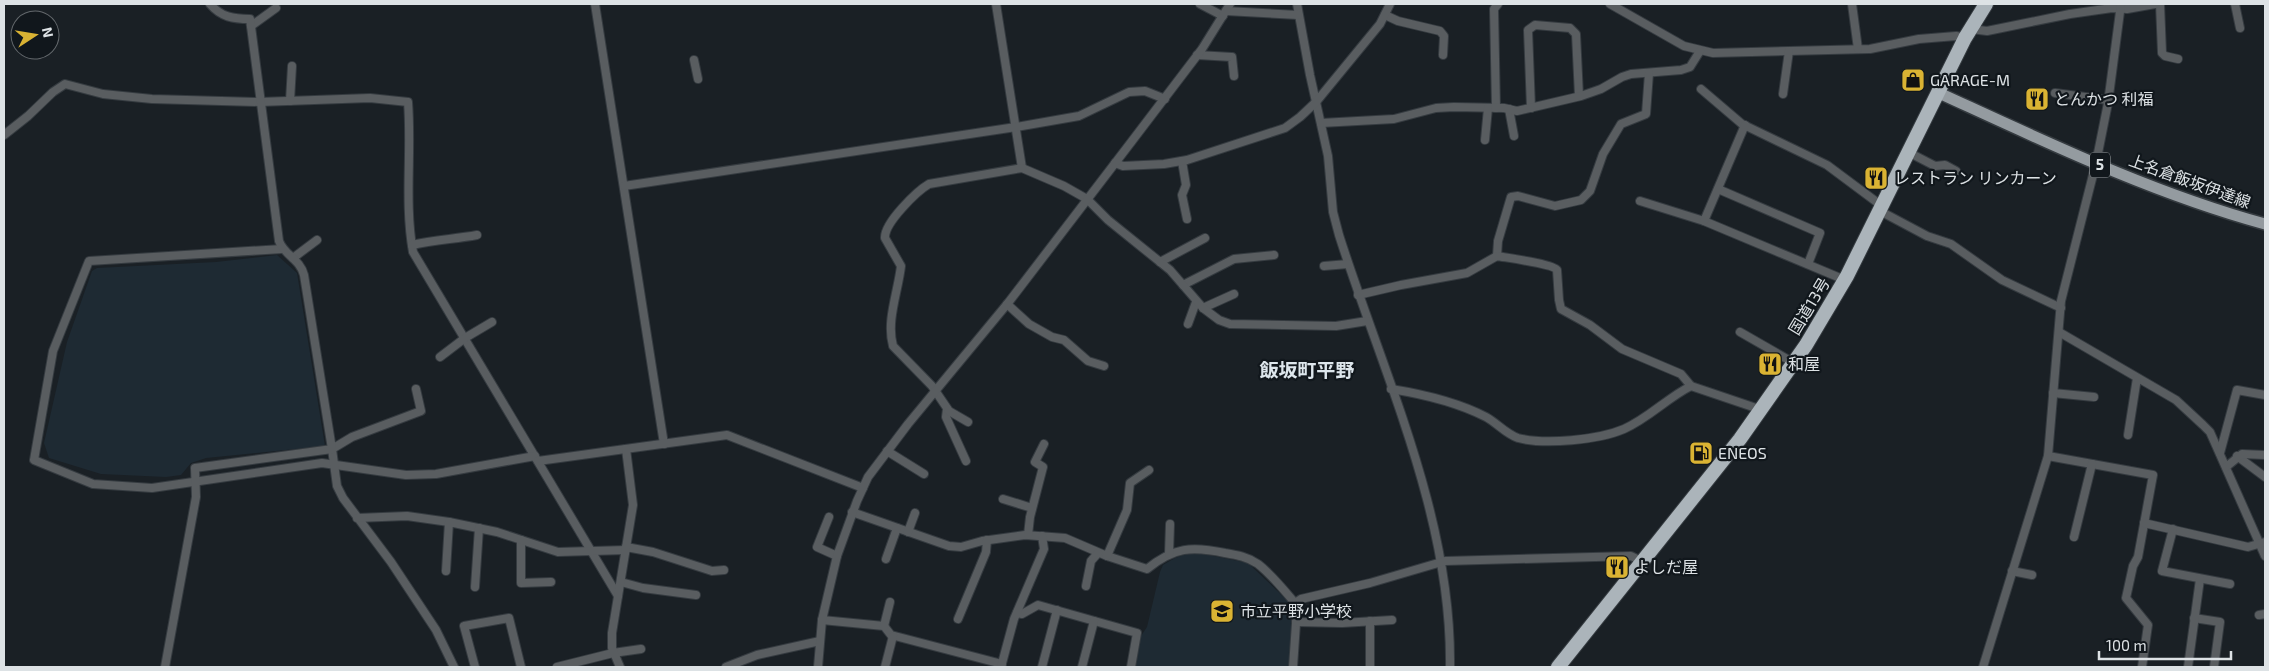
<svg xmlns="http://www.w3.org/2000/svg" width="2269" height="671" viewBox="0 0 2269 671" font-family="'Exo 2','Noto Sans JP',sans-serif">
<rect width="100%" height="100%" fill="#1a2025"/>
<g fill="#1e2a33">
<polygon points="277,255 297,273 325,446 206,458 191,463 181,475 166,477 101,474 49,458 44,443 67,342 92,271 97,268 216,262"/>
<polygon points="1189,553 1199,553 1248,563 1289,602 1293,614 1291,667 1135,667 1141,636 1147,627 1160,572 1163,565 1175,558"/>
</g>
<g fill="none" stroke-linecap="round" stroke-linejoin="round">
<g stroke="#353b40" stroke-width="10">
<g id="street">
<polyline points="595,4 664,444"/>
<polyline points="996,4 1022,168"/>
<polyline points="1200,4 1223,16"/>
<path d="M1297 4 1310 75 1328 156 1333 212 1339 235C1384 376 1452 517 1450 667"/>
<polyline points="1610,4 1684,46 1713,53 1870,49 1919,39 1956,36 1965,38"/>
<polyline points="1852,4 1858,49"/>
<polyline points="2160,4 2162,53 2165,56 2178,59"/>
<polyline points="2235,4 2240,28"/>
<polyline points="1226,11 1298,15"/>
<polyline points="1385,15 1398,21 1440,31 1444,36 1443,55"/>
<polyline points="251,26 276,8"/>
<polyline points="1971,29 1987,31 2070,14 2112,8 2127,9 2155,4"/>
<polyline points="1197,55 1232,57 1234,76"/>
<polyline points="694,60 698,79"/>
<polyline points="1701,89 1742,124 1827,165 1882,206"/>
<polyline points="2055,93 2108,100"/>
<polyline points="1783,94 1789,51"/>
<polyline points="290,101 292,66"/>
<polyline points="1496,108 1494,9 1498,4"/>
<polyline points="1531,108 1528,30 1535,25 1570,28 1576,34 1579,96"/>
<polyline points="1509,109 1514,136"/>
<polyline points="1321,123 1394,119 1436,108 1454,107 1504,108 1517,111 1581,96 1601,89 1622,77 1631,74 1681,70 1690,67 1700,51"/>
<path d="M4 135 28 116 53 92 65 84 103 94 152 99 259 102 370 98 408 102C412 152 404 202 413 252L618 596"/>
<polyline points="1485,140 1488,108"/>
<polyline points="1908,152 1935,166 1945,165 1956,171"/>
<polyline points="1182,161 1186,185 1182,195 1187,219"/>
<polyline points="1115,163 1123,166 1164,164 1187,160 1285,128 1300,117 1316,102 1380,24 1390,4"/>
<polyline points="624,186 1016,127 1079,116 1129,92 1145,91 1165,99"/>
<polyline points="1718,189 1820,233 1808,264"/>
<polyline points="1640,201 1704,221 1845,280"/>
<polyline points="1880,211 1927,236 1951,244 2002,280 2061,308"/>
<polyline points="1704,221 1745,125"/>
<path d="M412 245C434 240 455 239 477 235"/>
<polyline points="282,249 89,261 53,351 34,460 93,484 152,488 322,463 406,475 436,474 535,456"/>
<polyline points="1497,256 1498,241 1511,197 1518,196 1555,206 1581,200 1590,191 1603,154 1621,124 1646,114 1649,73"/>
<polyline points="293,258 317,240"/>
<polyline points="1160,262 1205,238"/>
<polyline points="1324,266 1348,264"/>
<polyline points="1183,285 1234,259 1274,255"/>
<path d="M1358 295 1401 285 1467 273 1497 256C1508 258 1553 264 1557 270L1559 300 1561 309 1590 325 1622 349 1681 374 1691 386"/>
<polyline points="1007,304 1029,324 1052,337 1064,340 1088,361 1104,366"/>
<polyline points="1203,308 1234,294"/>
<polyline points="1188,324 1196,302"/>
<polyline points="1740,332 1794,363"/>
<polyline points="2059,332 2176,400 2203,425 2210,432 2222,459 2265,556"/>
<polyline points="440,357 465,338 492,322"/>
<polyline points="416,389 421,411 352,437 332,449 337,486 343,498 391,562 436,630 454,667"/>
<path d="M1391 389C1422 394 1457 402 1486 417 1497 423 1506 434 1518 438 1545 445 1598 440 1624 429 1649 418 1667 398 1691 386L1762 410"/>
<polyline points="2053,393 2094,397"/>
<polyline points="947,409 946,417 966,461"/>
<path d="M968 422 949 411 932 386 893 346C886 321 898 292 901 266L885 238C884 223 917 191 929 184L1022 168 1064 186 1087 199 1108 220 1170 270 1203 308 1219 320 1230 324 1336 326 1367 321"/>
<polyline points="2128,435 2137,378"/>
<polyline points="887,451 924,474"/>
<polyline points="2220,453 2237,390 2265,395"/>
<polyline points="2048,456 2153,475 2138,557 2133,566 2126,598 2148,625 2142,667"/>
<polyline points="2237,456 2265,477"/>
<polyline points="538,461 727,435 863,488"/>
<polyline points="2226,467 2242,454 2265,455"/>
<polyline points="1003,499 1032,508"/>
<path d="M852 512 949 546 961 547 982 541 1025 535 1065 538 1107 556 1147 569C1174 547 1192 546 1225 553 1237 555 1248 557 1258 564 1271 574 1284 590 1295 603L1297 609 1293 667"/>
<polyline points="829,517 817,547 837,556"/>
<polyline points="357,518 407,516 449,522"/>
<polyline points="2144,523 2248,547 2265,542"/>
<polyline points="2173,529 2162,571 2230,584"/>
<polyline points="908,532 915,513"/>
<polyline points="1028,535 1030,517 1043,467 1035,462 1044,444"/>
<polyline points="2074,537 2092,464"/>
<polyline points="521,540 521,583 551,582"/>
<polyline points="626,547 653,552 712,571 724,570"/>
<polyline points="1169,554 1170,524"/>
<polyline points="1107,556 1127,510 1130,483 1149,470"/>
<polyline points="886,559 897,528"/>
<polyline points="446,571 449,522 497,532 558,552 626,550"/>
<polyline points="2012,571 2032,575"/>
<polyline points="621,582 643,588 696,595"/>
<polyline points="1086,586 1091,561 1098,553"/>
<polyline points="475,587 479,528"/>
<polyline points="1295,603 1301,599 1370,583 1445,561 1631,556 1641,561"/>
<polyline points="1017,613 1022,614 1038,605 1137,633 1131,667"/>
<polyline points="2259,615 2265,614"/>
<polyline points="2194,618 2220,622 2214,667"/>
<polyline points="958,619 986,552 987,540"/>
<polyline points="822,620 884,626 891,635 1002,664"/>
<polyline points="1296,622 1342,623 1392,620"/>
<polyline points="884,626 890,602"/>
<path d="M165 667 196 497 195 468 332 449 304 275C300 259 284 255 279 241L250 19C233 19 221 17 210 4"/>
<polyline points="475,667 464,626 509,618 521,667"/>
<polyline points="557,667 613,653 641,649"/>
<polyline points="620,667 612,648 612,633 633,505 626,449"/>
<polyline points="726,667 757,655 820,641"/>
<polyline points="818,667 822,620 837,556 857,501 868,477 908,424 1008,303 1132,141 1202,49 1230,4"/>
<polyline points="885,667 893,636"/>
<polyline points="1001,667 1014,619 1044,549 1042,536"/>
<polyline points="1042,667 1057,610"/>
<polyline points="1082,667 1094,621"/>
<polyline points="1370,667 1370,621"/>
<polyline points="1983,667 2048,456 2061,301 2096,163 2108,103 2121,4"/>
<polyline points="2188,667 2200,579"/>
</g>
</g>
<g stroke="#353b40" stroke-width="14">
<path id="primary" d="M1939 93C2046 142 2152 193 2265 224"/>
</g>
<g stroke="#353b40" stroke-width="16">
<polyline id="highway" points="1558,667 1740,439 1806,345 1847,276 1965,38 1986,4"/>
</g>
<use href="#street" stroke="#595d60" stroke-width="8"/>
<use href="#primary" stroke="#949ba0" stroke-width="11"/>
<use href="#highway" stroke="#abb4ba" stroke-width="14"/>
</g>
<defs>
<g id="shop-square" transform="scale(1.25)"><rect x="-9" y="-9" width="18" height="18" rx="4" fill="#dab333" stroke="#11171c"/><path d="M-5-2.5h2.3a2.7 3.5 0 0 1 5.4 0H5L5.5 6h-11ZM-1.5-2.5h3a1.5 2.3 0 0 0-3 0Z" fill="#111"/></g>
<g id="restaurant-square" transform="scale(1.25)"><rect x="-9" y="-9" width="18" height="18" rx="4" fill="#dab333" stroke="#11171c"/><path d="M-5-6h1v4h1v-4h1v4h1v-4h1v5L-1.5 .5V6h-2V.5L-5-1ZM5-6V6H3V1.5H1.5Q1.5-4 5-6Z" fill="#111"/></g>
<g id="fuel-square" transform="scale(1.25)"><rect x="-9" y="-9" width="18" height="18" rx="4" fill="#dab333" stroke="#11171c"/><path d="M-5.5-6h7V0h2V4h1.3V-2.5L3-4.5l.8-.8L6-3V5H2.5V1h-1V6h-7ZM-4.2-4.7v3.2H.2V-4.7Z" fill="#111"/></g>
<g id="school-square" transform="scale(1.25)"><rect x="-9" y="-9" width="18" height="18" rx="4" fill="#dab333" stroke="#11171c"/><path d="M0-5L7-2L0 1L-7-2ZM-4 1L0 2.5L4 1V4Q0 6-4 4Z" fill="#111"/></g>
</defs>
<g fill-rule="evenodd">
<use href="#shop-square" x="1913" y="80"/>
<use href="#restaurant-square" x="2037" y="99"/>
<use href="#restaurant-square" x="1876" y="178"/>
<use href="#restaurant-square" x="1770" y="364"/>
<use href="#fuel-square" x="1701" y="453"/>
<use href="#restaurant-square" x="1617" y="567"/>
<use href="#school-square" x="1222" y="611"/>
</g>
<g text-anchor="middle" stroke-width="4.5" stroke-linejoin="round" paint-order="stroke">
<rect fill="#11171c" stroke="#a0a5a9" stroke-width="1" x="2090" y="152.5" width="20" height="25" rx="4"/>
<g font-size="15" font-weight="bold" fill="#dde2e5">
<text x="2100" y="170">5</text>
</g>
<g font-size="16" fill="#dde2e5" stroke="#11171c" text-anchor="start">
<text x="1930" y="86">GARAGE-M</text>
<text x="2054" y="105">とんかつ 利福</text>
<text x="1894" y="184">レストラン リンカーン</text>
<text x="1788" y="370">和屋</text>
<text x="1718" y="459">ENEOS</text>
<text x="1634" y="573">よしだ屋</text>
<text x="1240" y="617">市立平野小学校</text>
</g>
<g font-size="16" fill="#dde2e5" stroke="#11171c">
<text transform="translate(2190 181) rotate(20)" y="6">上名倉飯坂伊達線</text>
<text transform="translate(1809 306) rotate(-59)" y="6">国道13号</text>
</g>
<g font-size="19" font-weight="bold" fill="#dde6ec" stroke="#11171c">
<text x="1307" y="377">飯坂町平野</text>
</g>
</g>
<rect width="2269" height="671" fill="none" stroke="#dde2e5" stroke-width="10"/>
<g transform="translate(35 35) rotate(78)"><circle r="24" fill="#11171c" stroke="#63686c"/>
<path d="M0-4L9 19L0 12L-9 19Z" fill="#dab333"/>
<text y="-8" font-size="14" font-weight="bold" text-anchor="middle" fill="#dde2e5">N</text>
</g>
<path d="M2099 651v8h132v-8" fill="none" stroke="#dde2e5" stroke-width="2.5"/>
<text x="2106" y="651" font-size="15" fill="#dde2e5" stroke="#11171c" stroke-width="4" paint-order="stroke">100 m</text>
</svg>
